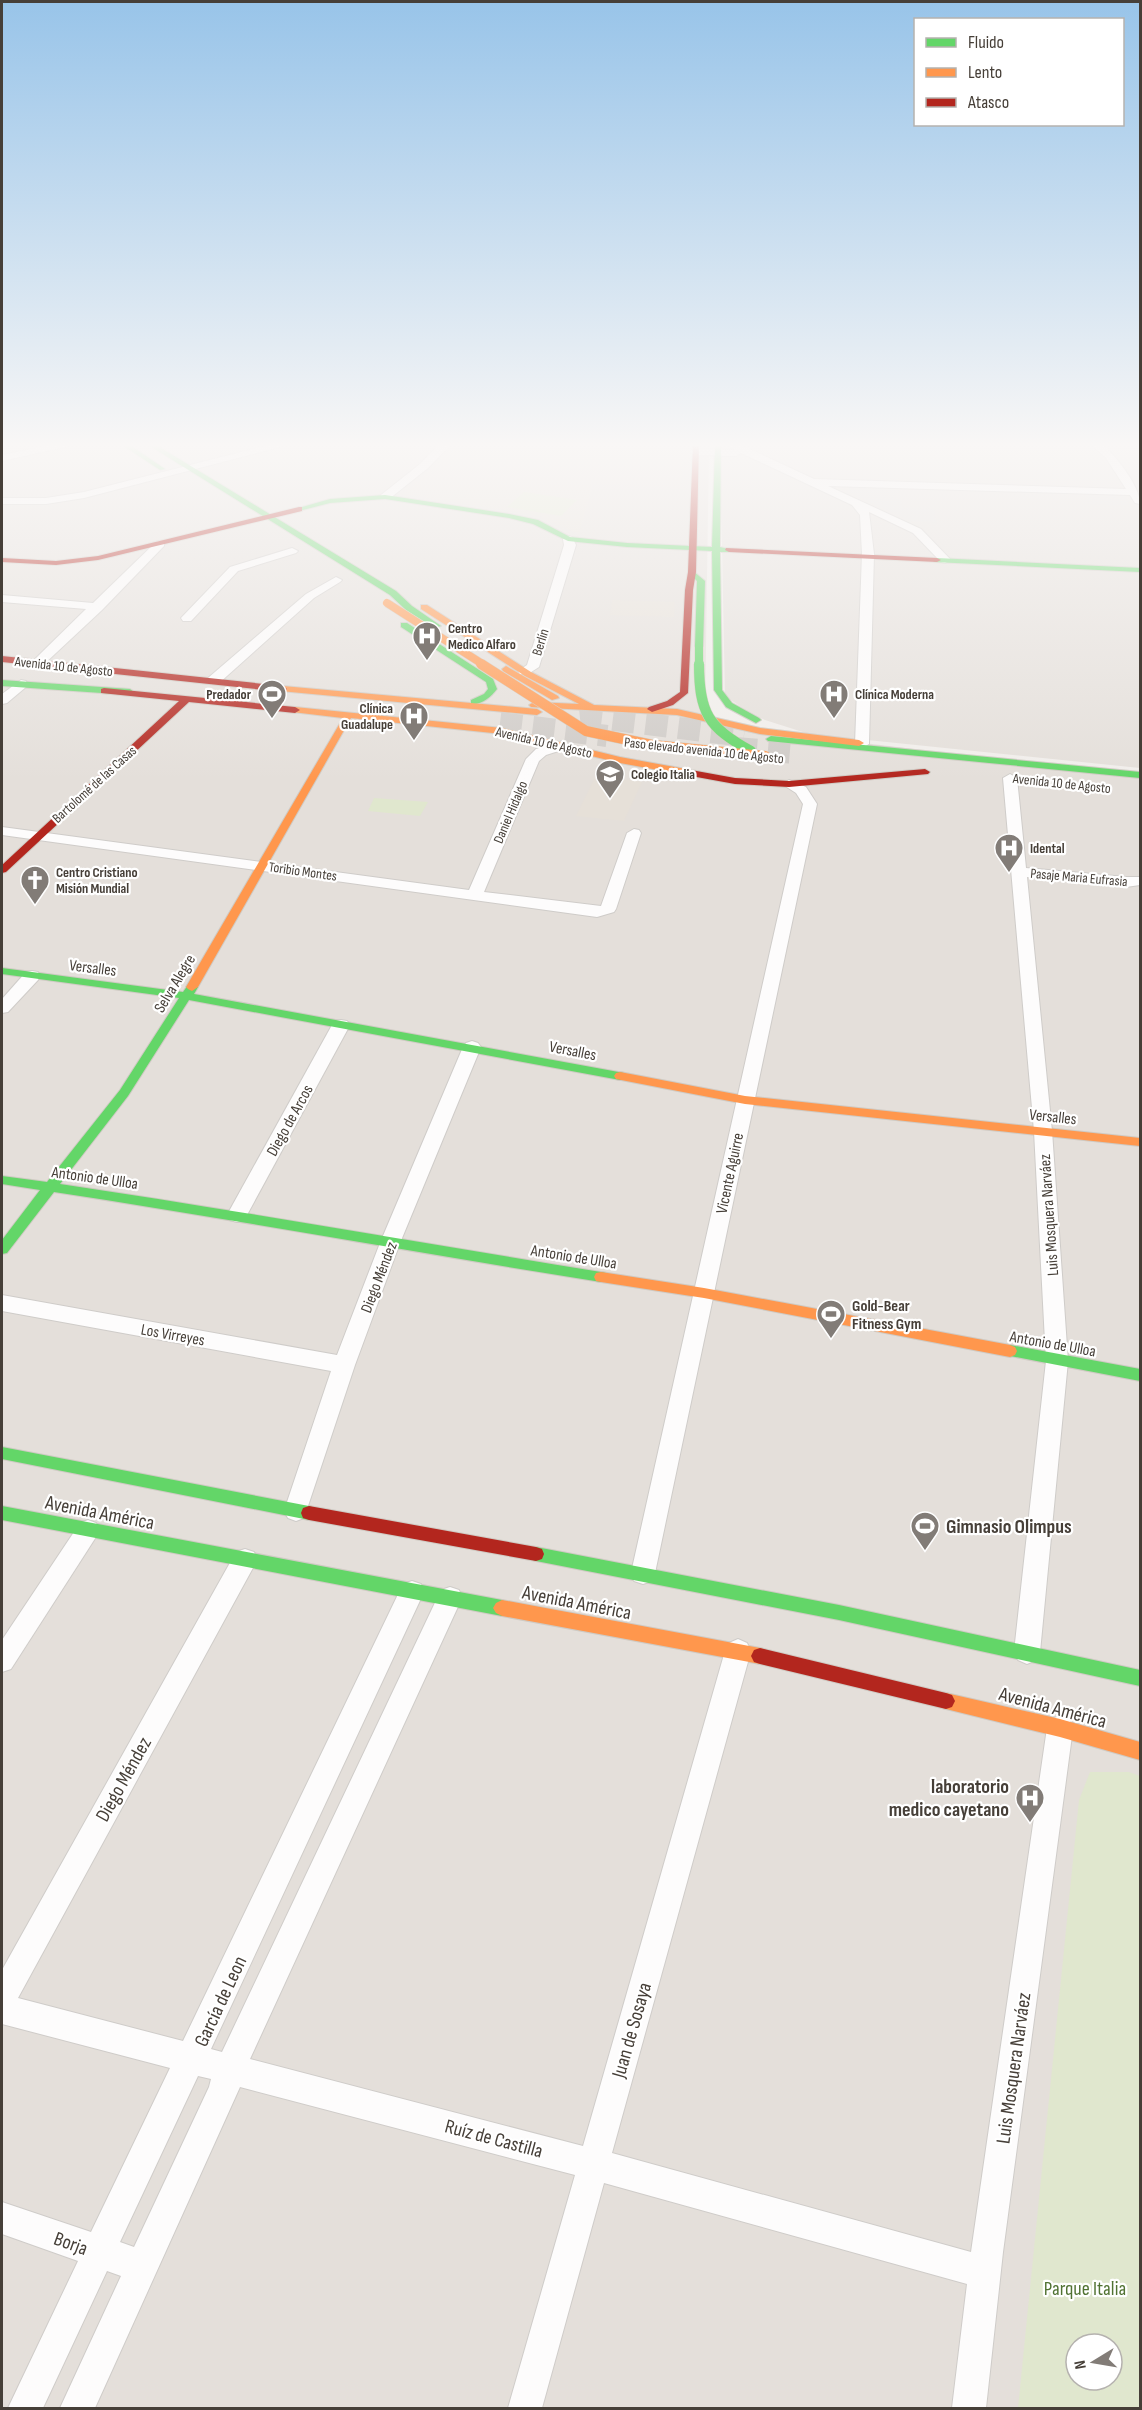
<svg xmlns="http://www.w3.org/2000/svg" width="1142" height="2410" viewBox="0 0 1142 2410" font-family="'Sofia Sans Condensed',sans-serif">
<rect width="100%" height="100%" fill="#f1eeeb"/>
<g fill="#e4dfda" fill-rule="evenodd">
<path d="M2 443H709L705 718 764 731 1140 776V2408H2ZM1076 2344H1112V2380H1076Z"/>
<polygon points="720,443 1140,443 1140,768 809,734 765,720 750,713 725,696"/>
</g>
<g fill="#e6e0d8">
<polygon points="459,443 683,443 681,488 593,484 579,534 536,515 404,494"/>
<polygon points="612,600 675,602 674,617 610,615"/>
<polygon points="596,775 642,782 624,821 576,816"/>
</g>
<g fill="#e0e7ce" fill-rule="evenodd">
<polygon points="524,492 577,500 561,516 507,507"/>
<polygon points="374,798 428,802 420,816 368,811"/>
<path d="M1090 1772H1129L1140 1776V2408H1018L1079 1800ZM1076 2344H1112V2380H1076Z"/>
</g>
<g fill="#e2dfdc">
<polygon points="855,486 898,487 902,508 934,509 936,523 910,521 847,491 848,488"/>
<polygon points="1086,495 1125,496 1130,505 1090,504"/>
</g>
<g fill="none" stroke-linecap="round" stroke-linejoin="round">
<g stroke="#cfcbc7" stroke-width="22" stroke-dasharray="22 11" stroke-linecap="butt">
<polyline points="580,718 589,717 744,736"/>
<polyline points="500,723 607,736"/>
<polyline points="735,748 796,753"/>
</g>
<g stroke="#cfccc9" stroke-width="2">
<g id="street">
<polygon points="60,443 82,443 2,461 2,455"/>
<polygon points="277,443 295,443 84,498 46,504 2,504 2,498 46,498 84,492"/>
<polygon points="441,443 452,443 428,468 389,499 381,499 381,495 420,464"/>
<path d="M723 443H737L814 479 1126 489 1106 458 1090 443H1101C1116 456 1140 486 1140 504L1135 503 1130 495 828 486 921 529 951 560 945 563 941 562 913 533 869 512 874 554 869 744 862 748 855 744 862 554 860 515 852 505 741 453 736 456 695 455 690 452 695 449 735 450Z"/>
<polygon points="568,536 572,537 576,545 539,667 528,674 520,674 518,671 527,665 564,545 563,539"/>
<polygon points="160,541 164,542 164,546 102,610 42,666 34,666 32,663 34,660 86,609 2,602 2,595 93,603 156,542"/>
<polygon points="292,548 298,551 296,553 238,571 191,621 183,621 181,618 230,567"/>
<polygon points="336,577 342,580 340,582 314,598 218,684 208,684 207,681 208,678 306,594"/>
<polygon points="21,680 26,681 27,684 26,687 7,703 2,704 2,694"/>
<polygon points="563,741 570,745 568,748 546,755 539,761 484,892 601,906 627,833 634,829 639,830 641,833 616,909 614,912 597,917 2,835 2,827 469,890 526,759 536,749"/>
<polygon points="1010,774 1017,778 1026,868 1126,877 1140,877 1140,885 1126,887 1027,877 1052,1131 1068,1361 1040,1652 1036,1660 1027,1664 1018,1660 1014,1652 1046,1361 1034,1131 1003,778"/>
<polygon points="789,780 806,787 817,804 655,1573 652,1581 643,1584 634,1581 631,1573 803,804 796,793 782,784"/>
<polygon points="32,971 38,972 40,976 38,980 8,1012 2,1013 2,999 26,972"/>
<polygon points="341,1020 347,1021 350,1025 247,1215 244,1220 237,1222 230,1220 227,1215 332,1025 335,1021"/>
<polygon points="472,1041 478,1043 481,1047 400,1243 355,1365 304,1518 296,1521 288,1518 284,1511 331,1371 2,1311 2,1295 337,1355 380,1243 463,1047 466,1043"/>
<polygon points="88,1520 96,1523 100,1530 96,1537 11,1669 2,1672 2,1640 80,1523"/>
<path d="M245 1549 254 1552 257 1559 254 1566 18 1998 183 2041 403 1584 412 1581 421 1584 424 1592 211 2049 222 2052 441 1590 450 1587 459 1590 462 1598 250 2059 583 2146 725 1651 729 1643 738 1639 747 1643 751 1651 612 2153 971 2252 1047 1728 1051 1719 1060 1716 1069 1719 1073 1728 1003 2252 986 2408H952L967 2284 604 2183 542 2408H508L575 2175 240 2087 95 2408H60L121 2276 107 2271 43 2408H8L78 2261 2 2234V2202L91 2232 170 2068 2 2024V1970L236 1552ZM198 2076 211 2079 209 2087 134 2247 120 2242Z"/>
</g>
</g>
<g stroke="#cfcac3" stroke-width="2">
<g id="fast">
<polygon points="119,443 127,443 165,469 160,470"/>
<polygon points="145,443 153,443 396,591 412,606 441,626 434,628 406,610 390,595"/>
<polygon points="715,443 721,443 720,547 733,550 729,552 720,552 722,690 732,703 759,718 761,720 756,723 726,707 714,690 712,551 627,547 568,541 533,524 509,518 385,499 330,503 299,511 295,509 330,499 385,495 509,514 538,520 570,537 627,543 712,547"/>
<polygon points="937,558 1140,568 1140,572 934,562 933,560"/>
<polygon points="692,570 705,581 703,646 699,649 695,646 697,581 688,572"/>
<path d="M401 623H407L493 679 497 689C491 697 482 705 471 704V700L484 694 488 689 486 682 401 627Z"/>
<polygon points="2,680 130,689 134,692 130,695 2,686"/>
<polygon points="771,736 1140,772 1140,778 768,741 766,739"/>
<path d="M2 968 183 992 188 985 192 983 198 987 194 994 624 1073 626 1076 624 1079 620 1080 189 1000 128 1096 60 1184C241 1211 421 1243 601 1272L606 1273 608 1277 606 1281 601 1282C418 1253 237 1220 54 1192L7 1253 2 1254V1240L40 1190 2 1184V1176L47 1182 120 1090 179 998 2 974Z"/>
<polygon points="1010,1345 1140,1369 1140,1381 1005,1355 1003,1351 1005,1347"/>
<polygon points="2,1447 309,1506 315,1508 317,1513 315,1518 309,1520 2,1459"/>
<polygon points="2,1506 502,1600 508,1603 511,1608 508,1613 502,1616 2,1520"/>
<polygon points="536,1547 839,1605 1140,1670 1140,1686 839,1620 536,1561 530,1559 528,1554 530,1549"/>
</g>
</g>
<g stroke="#cfcac3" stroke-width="2">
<g id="slow">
<polygon points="421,605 427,605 531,672 594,705 677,709 760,728 859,740 864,743 859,746 760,734 677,715 531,707 529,705 534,702 579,704 525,676 421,609"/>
<polygon points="506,666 558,696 559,698 552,700 503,671 502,669"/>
<polygon points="283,686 537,709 542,712 537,715 280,691 280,687"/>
<polygon points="295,707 502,728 620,757 691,770 696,773 691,776 620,763 502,734 351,718 198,987 192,991 188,989 186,987 343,718 292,712 290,710"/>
<polygon points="620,1072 745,1096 1140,1138 1140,1146 745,1104 616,1079 614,1076 616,1073"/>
<polygon points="601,1272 704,1288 1010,1345 1015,1347 1017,1351 1015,1355 1010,1357 704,1298 601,1282 596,1281 594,1277 596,1273"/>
<polygon points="502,1600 760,1648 766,1650 769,1656 766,1662 760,1664 502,1616 496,1613 493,1608 496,1603"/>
<polygon points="946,1693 1060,1719 1140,1742 1140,1760 1060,1737 946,1709 940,1707 937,1701 940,1695"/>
</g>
</g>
<g stroke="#cfcac3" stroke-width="2">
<g id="jam">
<polygon points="693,443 699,443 696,572 693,590 688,693 673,705 652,712 647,709 649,707 667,701 680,692 685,590 688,572"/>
<polygon points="299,507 302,507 302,511 98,560 56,565 2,562 2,558 56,561 98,556"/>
<polygon points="726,548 937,558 941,560 937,562 729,552 725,550"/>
<polygon points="2,656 283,686 287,689 283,692 2,662"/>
<polygon points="104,688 295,707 300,710 295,713 189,702 6,872 2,873 2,865 179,701 101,693 101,689"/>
<polygon points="925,769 930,772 928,774 789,787 735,784 691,776 686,773 691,770 735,778 789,781"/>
<polygon points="309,1506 536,1547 542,1549 544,1554 542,1559 536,1561 309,1520 303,1518 301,1513 303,1508"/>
<polygon points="760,1648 946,1693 952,1695 955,1701 952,1707 946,1709 760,1664 754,1662 751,1656 754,1650"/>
</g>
</g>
<use href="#street" fill="#fdfcfc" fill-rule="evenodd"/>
<use href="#fast" fill="#63d668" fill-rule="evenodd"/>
<use href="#slow" fill="#ff974d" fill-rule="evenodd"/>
<use href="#jam" fill="#b3261e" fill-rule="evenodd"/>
<g stroke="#d1c8bb" stroke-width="9" stroke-linecap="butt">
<polyline id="fast-bridge-far1" points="699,665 699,646"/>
</g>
<g stroke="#d1c8bb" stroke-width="11" stroke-linecap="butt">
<path id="fast-bridge" d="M699 664C699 712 708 728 751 751"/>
</g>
<g stroke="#d1c8bb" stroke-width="9" stroke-linecap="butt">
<polyline id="slow-bridge-far1" points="387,603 484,665"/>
</g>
<g stroke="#d1c8bb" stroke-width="11" stroke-linecap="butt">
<polyline id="slow-bridge" points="481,664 586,731 652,745 765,756"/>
</g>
<use href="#fast-bridge-far1" stroke="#63d668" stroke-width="8"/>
<use href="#fast-bridge" stroke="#63d668" stroke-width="10"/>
<use href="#slow-bridge-far1" stroke="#ff974d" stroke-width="8"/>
<use href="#slow-bridge" stroke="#ff974d" stroke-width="10"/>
</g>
<linearGradient id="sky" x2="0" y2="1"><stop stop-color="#98c4e9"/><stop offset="0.57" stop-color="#f9f7f6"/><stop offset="1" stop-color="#f9f7f6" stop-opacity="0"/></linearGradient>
<rect width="1142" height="781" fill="url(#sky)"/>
<defs>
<g id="hospital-pin" transform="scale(1.5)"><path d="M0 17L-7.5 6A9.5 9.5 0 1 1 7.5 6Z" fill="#827c77" stroke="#fff"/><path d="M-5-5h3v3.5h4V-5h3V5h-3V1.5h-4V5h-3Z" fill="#fff"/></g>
<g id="stadium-pin" transform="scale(1.5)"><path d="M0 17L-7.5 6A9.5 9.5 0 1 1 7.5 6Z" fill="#827c77" stroke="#fff"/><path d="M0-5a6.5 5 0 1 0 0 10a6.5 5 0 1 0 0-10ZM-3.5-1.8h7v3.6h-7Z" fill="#fff"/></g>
<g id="university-pin" transform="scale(1.5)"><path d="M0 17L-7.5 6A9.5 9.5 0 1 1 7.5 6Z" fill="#827c77" stroke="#fff"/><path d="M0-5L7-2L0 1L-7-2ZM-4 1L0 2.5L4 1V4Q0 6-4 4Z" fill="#fff"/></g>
<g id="church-pin" transform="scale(1.5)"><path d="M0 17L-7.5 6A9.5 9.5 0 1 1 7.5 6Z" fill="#827c77" stroke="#fff"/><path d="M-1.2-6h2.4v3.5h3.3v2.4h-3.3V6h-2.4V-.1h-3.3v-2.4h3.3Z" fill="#fff"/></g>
</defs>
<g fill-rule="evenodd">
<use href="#hospital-pin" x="427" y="636"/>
<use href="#stadium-pin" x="272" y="694"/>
<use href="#hospital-pin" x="834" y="694"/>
<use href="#hospital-pin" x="414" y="716"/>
<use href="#university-pin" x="610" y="774"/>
<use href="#hospital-pin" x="1009" y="848"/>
<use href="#church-pin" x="35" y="880"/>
<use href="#stadium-pin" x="831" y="1314"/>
<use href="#stadium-pin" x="925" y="1526"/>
<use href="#hospital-pin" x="1030" y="1798"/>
</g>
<g text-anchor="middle" stroke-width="4.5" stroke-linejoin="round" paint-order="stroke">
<g font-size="14" font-weight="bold" fill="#463f38" stroke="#fff" text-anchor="start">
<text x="448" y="633">Centro<tspan x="448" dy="16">Medico Alfaro</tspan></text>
<text x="251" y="699" text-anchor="end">Predador</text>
<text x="855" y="699">Clínica Moderna</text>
<text x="393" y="713" text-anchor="end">Clínica<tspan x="393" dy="16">Guadalupe</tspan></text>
<text x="631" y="779">Colegio Italia</text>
<text x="1030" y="853">Idental</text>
<text x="56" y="877">Centro Cristiano<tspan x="56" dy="16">Misión Mundial</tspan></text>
</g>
<g font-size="14" fill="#463f38" stroke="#fff">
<text transform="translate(540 642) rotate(-73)" y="5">Berlín</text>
<text transform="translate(64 666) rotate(6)" y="5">Avenida 10 de Agosto</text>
<text transform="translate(544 742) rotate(13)" y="5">Avenida 10 de Agosto</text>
<text transform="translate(704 750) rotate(6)" y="5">Paso elevado avenida 10 de Agosto</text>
<text transform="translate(1062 783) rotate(6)" y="5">Avenida 10 de Agosto</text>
<text transform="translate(94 784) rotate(-42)" y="5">Bartolomé de las Casas</text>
<text transform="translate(510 812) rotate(-67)" y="5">Daniel Hidalgo</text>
<text transform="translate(303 871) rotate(8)" y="5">Toribio Montes</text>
<text transform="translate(1079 877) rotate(5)" y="5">Pasaje Maria Eufrasia</text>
</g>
<g font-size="16" fill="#463f38" stroke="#fff">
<text transform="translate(93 967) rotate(7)" y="6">Versalles</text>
<text transform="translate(174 983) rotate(-59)" y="6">Selva Alegre</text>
<text transform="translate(573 1050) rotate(11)" y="6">Versalles</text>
<text transform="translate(1053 1116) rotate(6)" y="6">Versalles</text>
<text transform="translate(289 1120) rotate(-61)" y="6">Diego de Arcos</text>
<text transform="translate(729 1173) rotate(-78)" y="6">Vicente Aguirre</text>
<text transform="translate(95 1177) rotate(8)" y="6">Antonio de Ulloa</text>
<text transform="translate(1048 1215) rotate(-94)" y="6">Luis Mosquera Narváez</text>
<text transform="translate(574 1256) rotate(9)" y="6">Antonio de Ulloa</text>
<text transform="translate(378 1277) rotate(-69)" y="6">Diego Méndez</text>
<text transform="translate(173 1334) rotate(10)" y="6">Los Virreyes</text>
<text transform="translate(1053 1343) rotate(10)" y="6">Antonio de Ulloa</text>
</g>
<g font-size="16" font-weight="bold" fill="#463f38" stroke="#fff" text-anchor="start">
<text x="852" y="1311">Gold-Bear<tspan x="852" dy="18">Fitness Gym</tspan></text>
</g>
<g font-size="20" fill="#463f38" stroke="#fff">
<text transform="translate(100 1512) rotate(11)" y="7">Avenida América</text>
<text transform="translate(577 1602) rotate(11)" y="7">Avenida América</text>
<text transform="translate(1053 1707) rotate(15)" y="7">Avenida América</text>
<text transform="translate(123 1779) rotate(-61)" y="7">Diego Méndez</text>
<text transform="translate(220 2001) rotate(-65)" y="7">García de Leon</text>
<text transform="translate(631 2030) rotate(-74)" y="7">Juan de Sosaya</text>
<text transform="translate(1013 2068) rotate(-82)" y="7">Luis Mosquera Narváez</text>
<text transform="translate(494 2138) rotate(15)" y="7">Ruíz de Castilla</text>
<text transform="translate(71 2243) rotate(20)" y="7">Borja</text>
</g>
<g font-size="20" font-weight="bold" fill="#463f38" stroke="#fff" text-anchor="start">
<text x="946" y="1533">Gimnasio Olimpus</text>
<text x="1009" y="1793" text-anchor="end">laboratorio<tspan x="1009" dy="23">medico cayetano</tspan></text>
</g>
<g font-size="20" fill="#507232" stroke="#fff">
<text x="1085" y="2295">Parque Italia</text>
</g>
</g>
<rect width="1142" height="2410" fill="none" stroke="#463f38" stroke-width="6"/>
<rect x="914" y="18" width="210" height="108" fill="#ffffff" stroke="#b5b2af" stroke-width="1.5"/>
<rect x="926" y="38" width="30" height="9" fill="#63d668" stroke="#b5b2af" stroke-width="1.5"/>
<text x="968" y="48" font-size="18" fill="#463f38">Fluido</text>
<rect x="926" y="68" width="30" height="9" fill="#ff974d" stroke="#b5b2af" stroke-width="1.5"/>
<text x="968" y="78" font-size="18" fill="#463f38">Lento</text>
<rect x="926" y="98" width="30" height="9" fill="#b3261e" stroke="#b5b2af" stroke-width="1.5"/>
<text x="968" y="108" font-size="18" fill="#463f38">Atasco</text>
<g transform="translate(1094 2362) rotate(259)"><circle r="28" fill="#ffffff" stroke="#b5b2af" stroke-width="1.5"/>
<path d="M0-4.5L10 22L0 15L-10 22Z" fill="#827c77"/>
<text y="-9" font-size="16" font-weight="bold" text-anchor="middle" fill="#463f38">N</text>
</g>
</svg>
